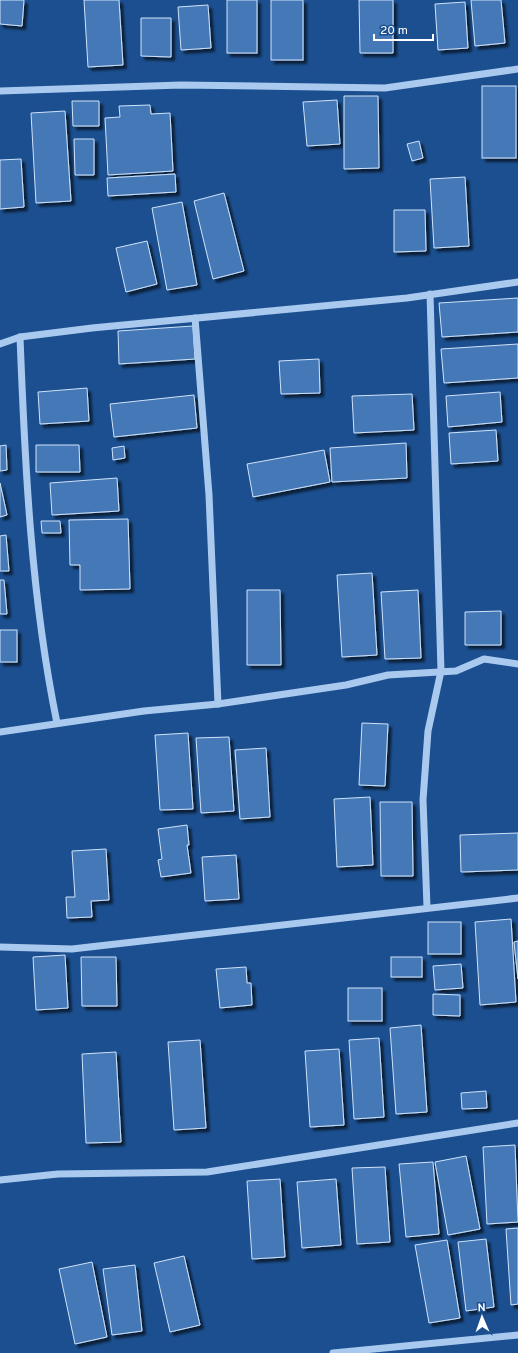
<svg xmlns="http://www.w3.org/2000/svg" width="518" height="1353" viewBox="0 0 518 1353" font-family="Overpass,sans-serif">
<defs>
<filter id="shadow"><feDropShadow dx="3.5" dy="3.5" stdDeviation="1" flood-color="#0009"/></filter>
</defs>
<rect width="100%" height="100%" fill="#1b4f8f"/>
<g fill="#4478b7" stroke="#cfe3fa" filter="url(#shadow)">
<polygon points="0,0 24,0 22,26 0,24"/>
<polygon points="84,0 119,0 123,65 88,67"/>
<rect x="227" y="0" width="30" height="53"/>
<rect x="271" y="0" width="32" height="60"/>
<polygon points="359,0 393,0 393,53 360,53"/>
<polygon points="471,0 501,0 505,43 475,46"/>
<polygon points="465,2 468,48 438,50 435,4"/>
<polygon points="208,5 211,48 181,50 178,7"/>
<polygon points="141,18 171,18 171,57 141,56"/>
<rect x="482" y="86" width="34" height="72"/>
<polygon points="344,96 378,96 379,168 344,169"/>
<polygon points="337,100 340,144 307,146 303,102"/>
<polygon points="72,101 99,101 99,126 73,126"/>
<polygon points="150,105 151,114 170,113 173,171 108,175 105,118 120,117 119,106"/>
<polygon points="65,111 71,201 36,203 31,113"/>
<polygon points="74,139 94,139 94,175 75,175"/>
<polygon points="419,141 423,158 412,161 407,144"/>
<polygon points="21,159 24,207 0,209 0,160"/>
<polygon points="175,174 176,192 108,196 107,178"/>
<polygon points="465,177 469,246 434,248 430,179"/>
<polygon points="224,193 244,271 213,279 194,201"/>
<polygon points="182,202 197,285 167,290 152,208"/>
<polygon points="394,210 425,210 426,251 394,252"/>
<polygon points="147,241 157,284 126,292 116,248"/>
<polygon points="518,298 518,332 442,337 439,303"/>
<polygon points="193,326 195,359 119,364 118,331"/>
<polygon points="518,344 518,378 444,383 441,349"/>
<polygon points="319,359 320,393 281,394 279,361"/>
<polygon points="87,388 89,421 40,424 38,392"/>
<polygon points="500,392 502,422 448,427 446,396"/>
<polygon points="412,394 414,430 354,433 352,396"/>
<polygon points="194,395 197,428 114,437 110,404"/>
<polygon points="496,430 498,461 451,464 449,433"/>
<polygon points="406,443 407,478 332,482 330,448"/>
<polygon points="6,445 7,470 0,471 0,446"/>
<polygon points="36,445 79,445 80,472 36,472"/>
<polygon points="124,446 125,458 113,460 112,448"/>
<polygon points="324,450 330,482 253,497 247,464"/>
<polygon points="117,478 119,511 52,515 50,483"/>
<polygon points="0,483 7,515 0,517"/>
<polygon points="128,519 130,589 80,590 80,565 70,565 69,520"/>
<polygon points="41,521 60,521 61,533 42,533"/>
<polygon points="6,535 9,571 0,571 0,536"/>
<polygon points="372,573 377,655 342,657 337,575"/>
<polygon points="0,580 4,580 7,614 0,614"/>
<polygon points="247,590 280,590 281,665 247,665"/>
<polygon points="418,590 421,658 385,659 381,592"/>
<polygon points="501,611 501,645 465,645 465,612"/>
<rect x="0" y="630" width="17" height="32"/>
<polygon points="362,723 388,724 385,786 359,785"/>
<polygon points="188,733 193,809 160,810 155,735"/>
<polygon points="229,737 234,811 201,813 196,738"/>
<polygon points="266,748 270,817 240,819 235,750"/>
<polygon points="370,797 373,865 337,867 334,799"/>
<polygon points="380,802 412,802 413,876 381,876"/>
<polygon points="187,825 189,845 187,845 191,873 161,877 158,860 162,859 158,829"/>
<polygon points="518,833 518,870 461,872 460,835"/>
<polygon points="106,849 109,900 91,901 92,917 67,918 66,897 75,897 72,851"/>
<polygon points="236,855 239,899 205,901 202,857"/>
<polygon points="511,919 516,1002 480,1005 475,922"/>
<rect x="428" y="922" width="33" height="32"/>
<polygon points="518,941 518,979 514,942"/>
<polygon points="65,955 68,1008 36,1010 33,957"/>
<polygon points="81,957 116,957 117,1006 82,1006"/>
<rect x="391" y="957" width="31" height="20"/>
<polygon points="461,964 463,988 435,990 433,966"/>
<polygon points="246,967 247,983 251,983 252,1005 220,1008 216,969"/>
<rect x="348" y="988" width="34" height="33"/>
<polygon points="433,994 460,995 460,1016 433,1015"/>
<polygon points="421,1025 427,1112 396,1114 390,1028"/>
<polygon points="379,1038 384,1117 354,1119 349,1040"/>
<polygon points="200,1040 206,1128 174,1130 168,1042"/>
<polygon points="339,1049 344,1125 310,1127 305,1051"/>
<polygon points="116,1052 121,1142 86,1143 82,1054"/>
<polygon points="486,1091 487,1108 462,1109 461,1093"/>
<polygon points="515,1145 518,1222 487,1224 483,1147"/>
<polygon points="466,1156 480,1229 448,1235 435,1162"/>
<polygon points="433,1162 439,1234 406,1237 399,1164"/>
<polygon points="385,1167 390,1242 357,1244 352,1168"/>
<polygon points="280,1179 285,1257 252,1259 247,1181"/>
<polygon points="336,1179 341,1245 302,1248 297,1182"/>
<polygon points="518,1228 518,1304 511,1305 506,1229"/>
<polygon points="486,1239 494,1307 466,1311 458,1242"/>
<polygon points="447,1240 460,1318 429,1323 415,1245"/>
<polygon points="184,1256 200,1325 170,1332 154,1263"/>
<polygon points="92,1262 107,1337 75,1344 59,1269"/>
<polygon points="135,1265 142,1331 112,1335 103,1269"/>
</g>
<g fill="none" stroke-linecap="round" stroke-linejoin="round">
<g stroke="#a9c9ee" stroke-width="7">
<polyline points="0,91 181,85 385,88 518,69"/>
<polyline points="195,318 209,495 218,704"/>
<path d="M20 337C25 466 31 597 57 723"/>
<polyline points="0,344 20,337 92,328 407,298 518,282"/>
<polyline points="0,732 144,711 218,704 346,685 388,675 456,671 484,659 518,664"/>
<polyline points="427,907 423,800 428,731 441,671 430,294"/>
<polyline points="0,947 72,949 518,898"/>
<polyline points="0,1180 58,1174 207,1172 518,1123"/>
<polyline points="333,1353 518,1335"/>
</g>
</g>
<g transform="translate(482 1317) rotate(358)" stroke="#1b4f8f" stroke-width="3" paint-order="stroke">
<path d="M0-3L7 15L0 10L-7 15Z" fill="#ffffff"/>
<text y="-6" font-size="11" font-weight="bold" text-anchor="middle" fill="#ffffff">N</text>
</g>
<path d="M374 34v6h59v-6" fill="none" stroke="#ffffff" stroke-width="2"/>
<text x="380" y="34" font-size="12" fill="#ffffff" stroke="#1b4f8f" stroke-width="3" paint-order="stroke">20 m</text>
</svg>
